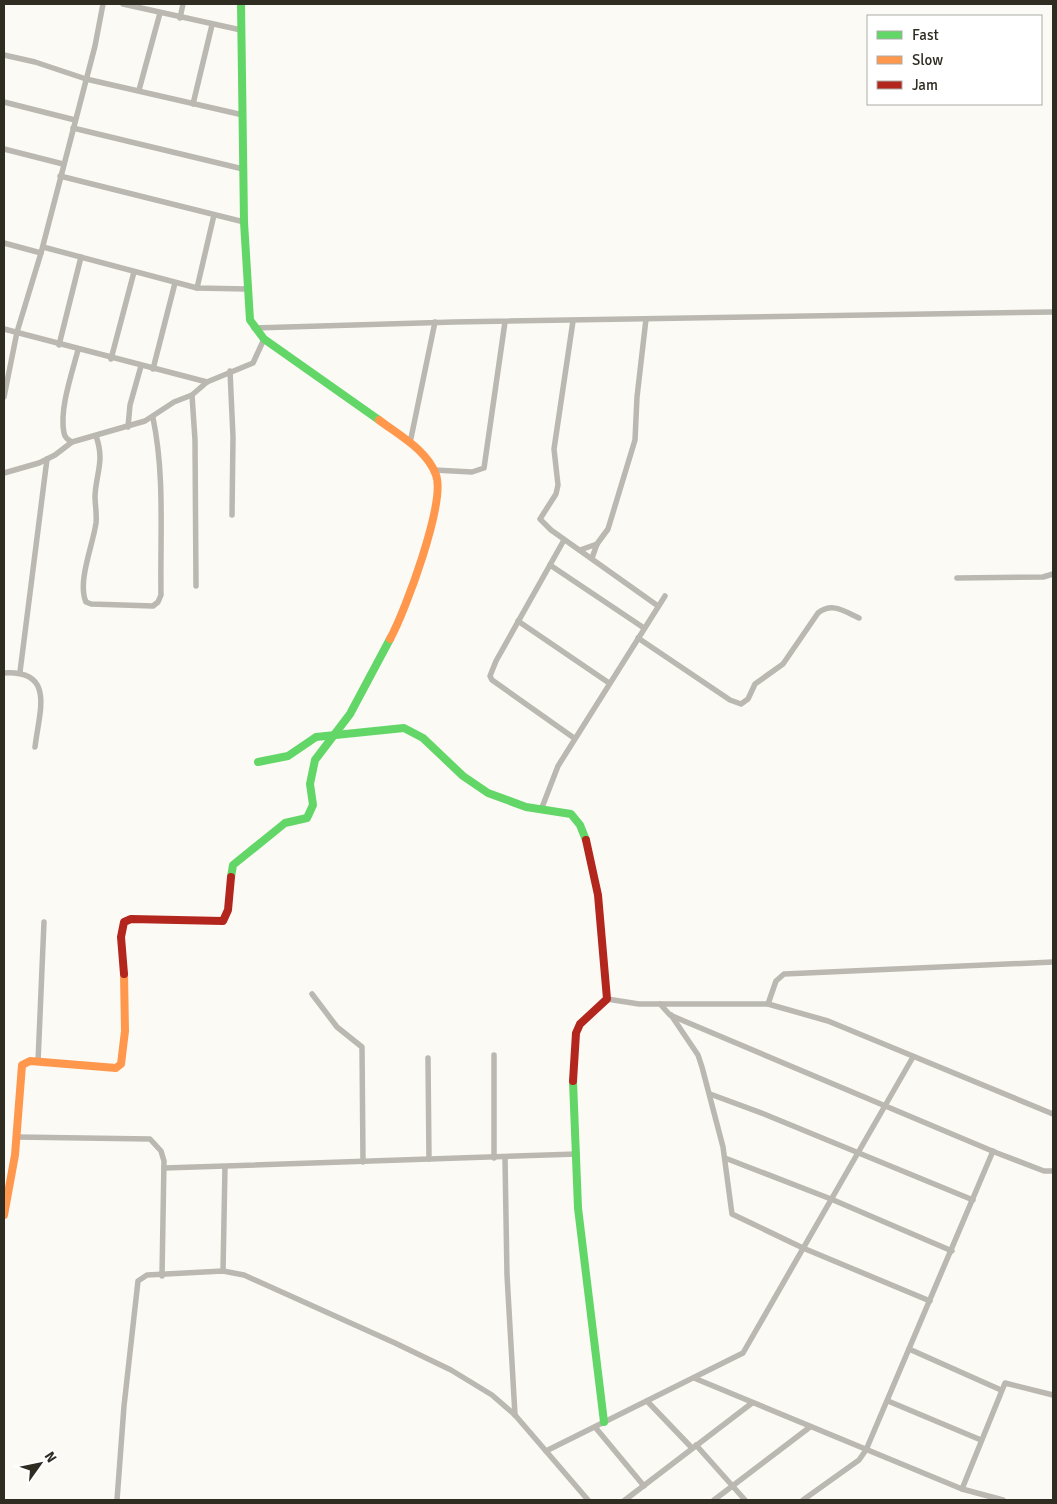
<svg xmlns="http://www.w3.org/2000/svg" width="1057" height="1504" viewBox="0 0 1057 1504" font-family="Signika,sans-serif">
<rect width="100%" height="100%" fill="#fbfaf4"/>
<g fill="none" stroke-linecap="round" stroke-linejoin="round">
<g stroke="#bab8b1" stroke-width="5.5">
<polyline points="123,4 241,30"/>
<polyline points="180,18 183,4"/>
<polyline points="4,55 35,62 86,79 243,115"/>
<polyline points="139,90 160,13"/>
<polyline points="4,102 75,120"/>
<polyline points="193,104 212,25"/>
<polyline points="73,128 243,169"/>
<polyline points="4,149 63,164"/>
<polyline points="60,176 244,222"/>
<polyline points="4,243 41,253"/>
<polyline points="43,247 197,288 247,289"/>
<polyline points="197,288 214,215"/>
<polyline points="573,321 554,449 558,485 556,494 540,519 551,530 658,606"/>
<polyline points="254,328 454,322 1053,312"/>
<polyline points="4,329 207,382"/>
<polyline points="59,345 81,257"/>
<polyline points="111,359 134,272"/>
<polyline points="153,369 175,283"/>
<polyline points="230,371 233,437 232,515"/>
<polyline points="192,395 195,440 196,586"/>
<polyline points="4,397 17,332 41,253 95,46 103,4"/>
<polyline points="128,427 130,405 141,366"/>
<path d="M96 436C105 461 96 473 95 496 95 505 97 514 96 523 93 545 77 582 86 602L91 604 153 606 158 602 161 595C160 536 165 475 153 418"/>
<path d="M72 442C68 440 65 438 64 433 59 410 72 373 78 350"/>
<polyline points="410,443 435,322"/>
<polyline points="434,470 472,472 484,468 505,322"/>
<polyline points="4,473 39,463 55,455 72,442 145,421 174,402 192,395 207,382 253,363 264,339"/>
<polyline points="564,540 496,661 490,676 492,680 574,738"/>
<polyline points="580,550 597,544"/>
<polyline points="592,558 597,544 608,529 635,440 637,397 646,319"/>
<polyline points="550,565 644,628"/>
<polyline points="957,578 1043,577 1053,574"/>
<polyline points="518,621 609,683"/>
<path d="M638 638 730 700 741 704 748 699 755 684 783 664 818 613C832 602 844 611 859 618"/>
<polyline points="20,672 47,459"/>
<path d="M4 673C56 670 39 712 35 747"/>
<polyline points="541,810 558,766 665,596"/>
<polyline points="312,994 337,1027 362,1047 363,1162"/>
<polyline points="607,999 639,1004 768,1004 828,1021 1053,1114"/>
<polyline points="660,1004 670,1015 684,1021 997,1153 1044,1171 1053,1171"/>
<polyline points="768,1004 776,981 784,974 1053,962"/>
<polyline points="671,1015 698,1055 702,1067 723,1147 732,1214 803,1248 930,1301"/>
<polyline points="494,1055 494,1158"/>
<polyline points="428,1058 429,1159"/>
<polyline points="38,1062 44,922"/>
<polyline points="710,1094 764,1114 973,1200"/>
<polyline points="16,1137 150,1139 161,1151 164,1161 162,1276"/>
<polyline points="505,1158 507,1275 515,1415"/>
<polyline points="725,1158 831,1199 952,1251"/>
<polyline points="164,1168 577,1154"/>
<polyline points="223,1271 225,1167"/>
<polyline points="909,1349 1001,1390"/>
<polyline points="694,1378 962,1489 1003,1500"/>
<polyline points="647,1401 692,1448"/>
<polyline points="888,1401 981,1440"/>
<polyline points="595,1427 644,1486"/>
<polyline points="696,1445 745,1500"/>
<polyline points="546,1451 743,1353 913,1057"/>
<polyline points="962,1489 1005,1383 1053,1395"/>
<polyline points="117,1500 124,1406 138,1281 147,1275 223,1271 244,1275 395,1343 451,1370 492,1395 515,1415 588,1500"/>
<polyline points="625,1500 752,1403"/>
<polyline points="714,1500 810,1427"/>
<polyline points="803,1500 859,1460 866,1450 993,1151"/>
</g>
<g stroke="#63d668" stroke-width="8">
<polyline points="241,4 244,222 250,320 264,339 379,420"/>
<polyline points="258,762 288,756 316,737 404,728 423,738 463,776 488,793 526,807 571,814 580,825 586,840"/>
<polyline points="231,877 233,865 285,823 307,818 313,805 310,784 315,760 350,714 390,639"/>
<polyline points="573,1081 578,1208 604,1422"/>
</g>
<g stroke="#ff974d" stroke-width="8">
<path d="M379 420C400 436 427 450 436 475 446 502 405 612 390 639"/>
<polyline points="4,1215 15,1155 22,1065 30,1061 116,1068 121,1064 125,1031 124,974"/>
</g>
<g stroke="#b3261e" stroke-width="8">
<polyline points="124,974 121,937 124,922 131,919 223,921 228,910 231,877"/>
<polyline points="573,1081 576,1033 580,1024 607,999 598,895 586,840"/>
</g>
</g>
<rect width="1057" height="1504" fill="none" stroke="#2f2c22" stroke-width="10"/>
<rect x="867" y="15" width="175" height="90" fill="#ffffff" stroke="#acaba7"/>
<rect x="877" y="31" width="25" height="8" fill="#63d668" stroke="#acaba7"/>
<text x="912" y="40" font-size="15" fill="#2f2c22">Fast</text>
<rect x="877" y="56" width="25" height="8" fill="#ff974d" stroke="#acaba7"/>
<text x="912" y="65" font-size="15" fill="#2f2c22">Slow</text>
<rect x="877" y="81" width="25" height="8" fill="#b3261e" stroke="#acaba7"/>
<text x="912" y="90" font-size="15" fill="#2f2c22">Jam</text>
<g transform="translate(40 1464) rotate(57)" stroke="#ffffff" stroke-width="4" paint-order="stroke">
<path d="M0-4L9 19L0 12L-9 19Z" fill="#2f2c22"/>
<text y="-8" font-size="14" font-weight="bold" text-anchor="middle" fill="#2f2c22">N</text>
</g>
</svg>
